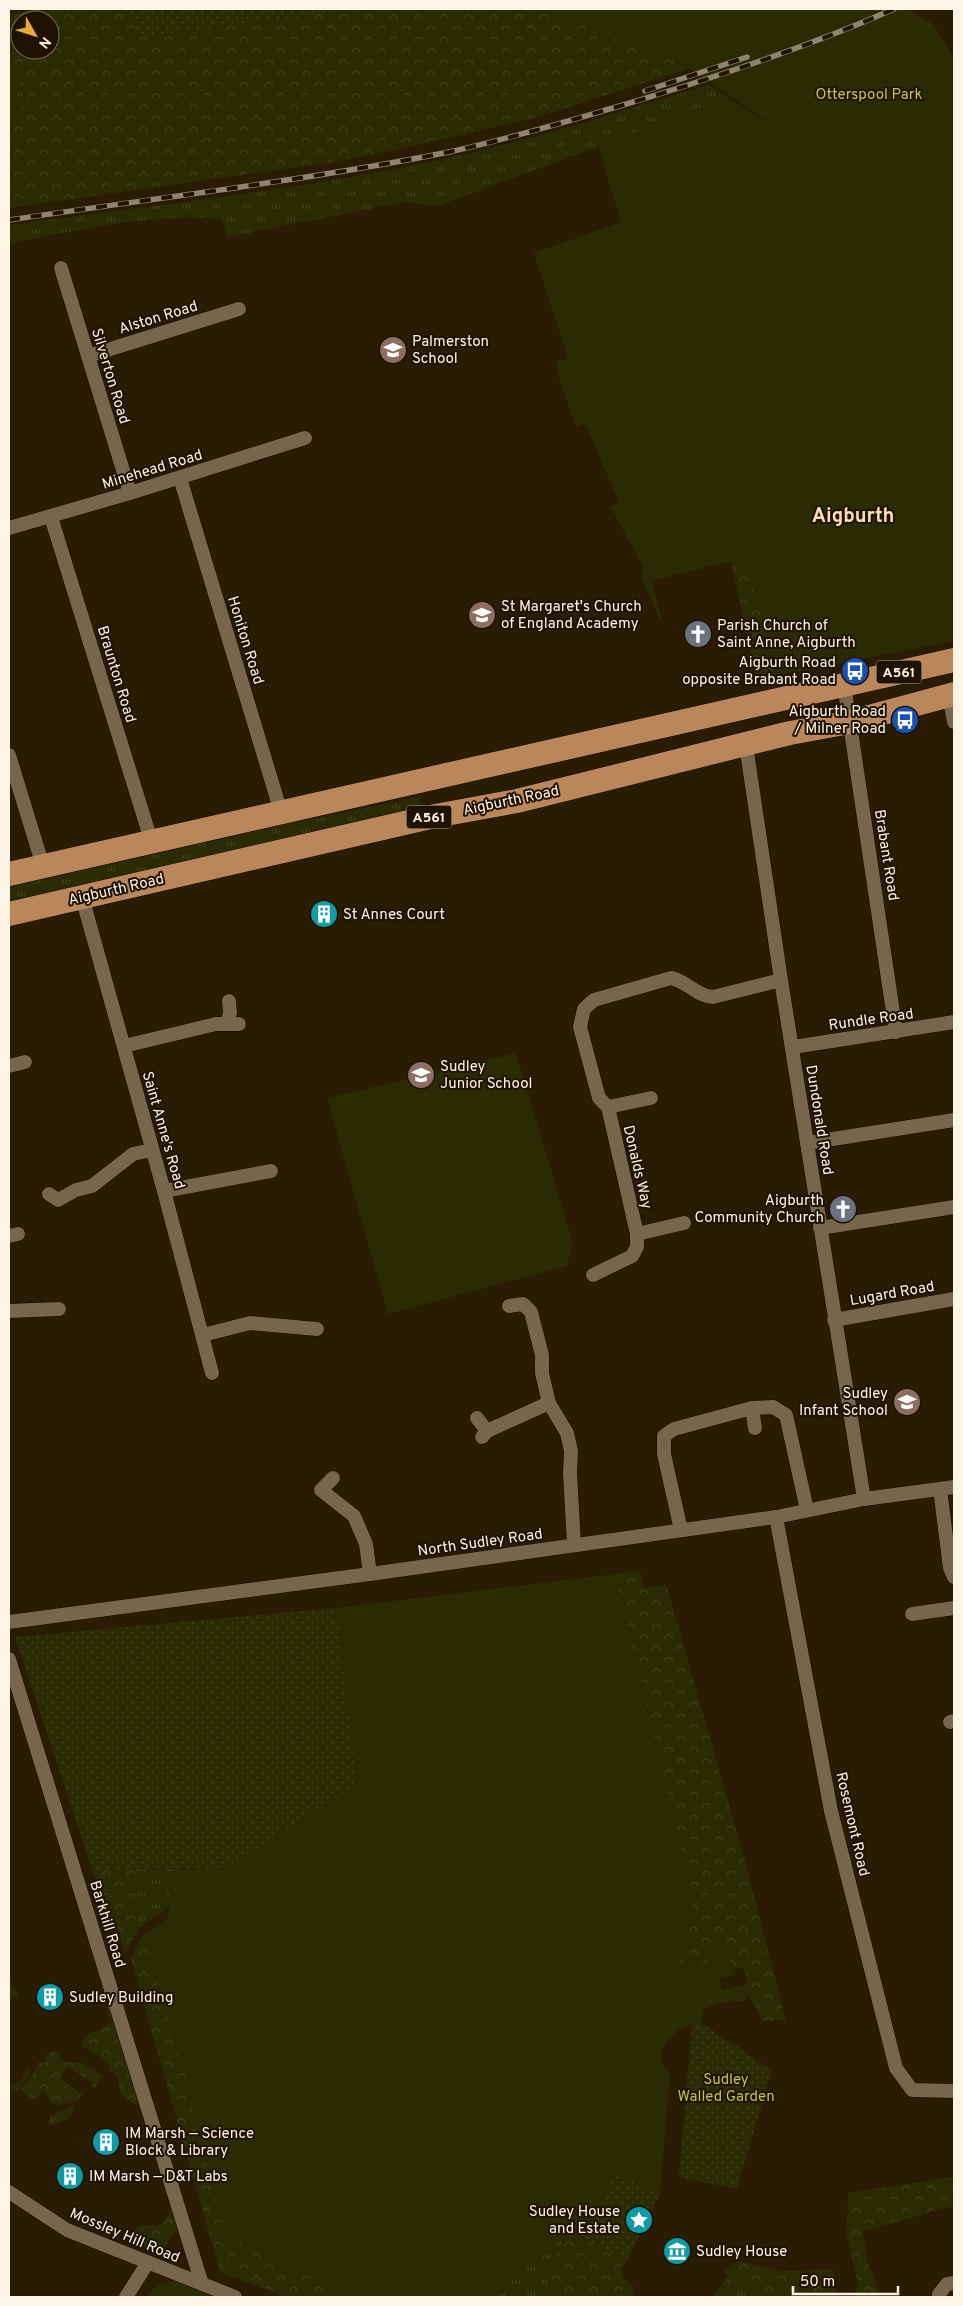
<svg xmlns="http://www.w3.org/2000/svg" width="963" height="2306" viewBox="0 0 963 2306" font-family="Overpass,sans-serif">
<defs>
<pattern id="grass-tufts" width="24" height="20" patternUnits="userSpaceOnUse" patternTransform="scale(1.25)"><rect width="24" height="20" fill="#2a2b02"/><path d="M3 7l-1-3M5 7V3M7 7l1-3M15 17l-1-3M17 17v-4M19 17l1-3" fill="none" stroke="#3f401a"/></pattern>
<pattern id="forest-crowns" width="20" height="18" patternUnits="userSpaceOnUse" patternTransform="scale(1.25)"><rect width="20" height="18" fill="#2a2b02"/><path d="M2 6a3 3 0 1 1 6 0M12 15a3 3 0 1 1 6 0" fill="none" stroke="#3f401a"/></pattern>
<pattern id="garden-dots" width="8" height="8" patternUnits="userSpaceOnUse" patternTransform="scale(1.25)"><rect width="8" height="8" fill="#2a2b02"/><path d="M2 2h.1M6 6h.1" fill="none" stroke="#3f401a" stroke-width="1.8" stroke-linecap="round"/></pattern>
</defs>
<rect width="100%" height="100%" fill="#2a1c03"/>
<g fill="url(#grass-tufts)">
<polygon points="9,42 24,98 9,135"/>
<path d="M708 85 728 98 438 206 405 202 228 237 221 219C151 213 78 230 9 244V225C156 205 304 189 450 158 537 139 622 111 708 85Z"/>
<polygon points="419,797 425,815 9,909 9,887 273,827"/>
<polygon points="136,1869 175,1869 171,1877 168,1908 138,1929"/>
<polygon points="9,1978 18,1995 16,1998 9,2000"/>
<polygon points="27,2067 30,2074 18,2091 11,2091 9,2086 21,2081"/>
<path d="M74 2106 75 2108C72 2118 57 2126 48 2124L51 2115Z"/>
<path d="M567 2232 552 2267 546 2297H499C513 2278 545 2238 567 2232Z"/>
<polygon points="728,2268 753,2291 765,2294 767,2297 713,2297 728,2277 723,2272"/>
</g>
<g fill="url(#forest-crowns)" fill-rule="evenodd">
<path d="M25 9H129L138 37 342 11V9H907L934 25 954 60 798 142 690 68 535 118 404 148 333 162 9 208V135L24 98 9 41V14L23 12ZM20 20H50V50H20Z"/>
<polygon points="748,557 775,676 756,679 731,561"/>
<path d="M640 1571 644 1589 666 1584 744 1857 786 2020 762 2021C757 2008 750 1993 735 1990V1987L748 1984 744 1967 734 1969 725 1954 728 1945C715 1957 698 1974 680 1962L693 1901 615 1574Z"/>
<polygon points="92,1869 136,1869 138,1929 125,1953"/>
<polygon points="143,1935 177,2044 339,2289 358,2297 287,2297 220,2272 131,1958"/>
<polygon points="108,2003 139,2103 134,2104 121,2094 117,2075 108,2069 110,2065 81,2045 84,2038 112,2022 110,2018 108,2018 106,2004"/>
<polygon points="52,2052 56,2052 64,2062 82,2063 103,2076 95,2088 91,2086 93,2083 68,2066 59,2079 82,2094 76,2102 56,2105 50,2101 44,2091 41,2091 39,2098 36,2099 24,2094 21,2089 35,2071 38,2062 45,2063 46,2055"/>
<polygon points="954,2177 954,2207 945,2208 863,2232 867,2260 880,2297 853,2297 858,2284 847,2236 848,2193"/>
<path d="M171 2206 178 2229 157 2256 127 2241C130 2237 133 2231 137 2228 150 2219 161 2238 171 2206Z"/>
<polygon points="567,2232 627,2260 621,2269 624,2279 633,2286 634,2297 546,2297 552,2267"/>
<polygon points="739,2261 782,2271 833,2269 837,2297 767,2297 765,2294 753,2291 728,2268"/>
</g>
<g fill="#2a2b02">
<polygon points="547,9 907,9 934,25 954,60 954,641 775,676 748,557 652,581 664,628 641,578 643,567 611,507 619,502 585,423 576,427 558,375 556,362 568,358 534,253 621,222 598,146 728,98 782,131 690,68"/>
<polygon points="516,1053 573,1243 567,1266 388,1314 327,1098"/>
<path d="M615 1574 693 1901 680 1962H687L688 1965 696 1966 709 1961 713 1943 728 1945 725 1954 737 1974 719 1979 722 1990 735 1987V1990L744 1992 747 1996 745 2001 720 2003 704 2009 701 2023C676 2027 674 2032 661 2052L663 2066 670 2073 660 2194 616 2172 582 2239C577 2236 570 2232 564 2233 548 2236 510 2282 499 2297H358L256 2253 225 2233 177 2044 143 1935 168 1919 171 1877 175 1869 227 1868 357 1784 336 1608Z"/>
<path d="M178 2281 216 2297H145C155 2285 163 2282 178 2281Z"/>
</g>
<g fill="url(#garden-dots)">
<polygon points="129,9 342,9 342,11 138,37"/>
<polygon points="336,1608 357,1784 227,1868 92,1869 15,1637"/>
<polygon points="701,2023 772,2070 737,2189 679,2177 692,2025"/>
<polygon points="616,2172 660,2194 627,2260 582,2239"/>
</g>
<g fill="none" stroke-linecap="round" stroke-linejoin="round">
<g stroke="#120600" stroke-width="15">
<g id="minor">
<polyline points="61,268 130,493"/>
<polyline points="88,356 239,309"/>
<polyline points="180,478 281,812"/>
<polyline points="51,517 151,840"/>
<polyline points="9,528 130,493 305,438"/>
<polyline points="844,684 896,1032"/>
<polyline points="949,696 954,722"/>
<polyline points="746,745 781,980 864,1499"/>
<polyline points="9,755 43,866"/>
<polyline points="82,897 164,1191 212,1373"/>
<polyline points="227,1024 230,1013 229,1001"/>
<polyline points="124,1046 216,1024 239,1024"/>
<polyline points="793,1047 954,1022"/>
<polyline points="9,1066 25,1062"/>
<polyline points="608,1107 651,1098"/>
<polyline points="807,1143 954,1120"/>
<polyline points="164,1191 271,1171"/>
<polyline points="49,1194 58,1200 76,1190 92,1186 133,1154 151,1150"/>
<polyline points="820,1228 954,1207"/>
<polyline points="637,1234 684,1223"/>
<polyline points="9,1236 18,1234"/>
<path d="M593 1275 632 1256 637 1247V1234L608 1107 599 1098 580 1027 584 1009 594 1000 671 978C687 981 696 996 713 997L781 980"/>
<polyline points="509,1306 523,1304 531,1312 542,1355 542,1373 549,1403 567,1433 571,1451 570,1473 574,1544"/>
<polyline points="9,1311 59,1309"/>
<polyline points="834,1320 954,1299"/>
<polyline points="203,1335 250,1323 317,1329"/>
<polyline points="752,1408 755,1428"/>
<polyline points="477,1418 487,1431 482,1437"/>
<polyline points="487,1431 549,1403"/>
<polyline points="333,1478 321,1490 354,1516 366,1544 370,1574"/>
<polyline points="940,1489 950,1568 954,1577"/>
<polyline points="776,1517 831,1811 896,2068 912,2090 954,2091"/>
<polyline points="681,1530 664,1454 664,1436 674,1429 752,1408 773,1407 786,1415 807,1510"/>
<polyline points="912,1614 954,1608"/>
<polyline points="9,1622 370,1574 776,1517 864,1499 954,1487"/>
<polyline points="9,1659 202,2284"/>
<polyline points="950,1722 954,1721"/>
<polyline points="9,2192 67,2230 235,2297"/>
<polyline points="126,2297 147,2264"/>
<polyline points="939,2297 939,2294 947,2284 954,2283"/>
</g>
</g>
<g stroke="#120600" stroke-width="25">
<g id="trunk">
<polyline points="9,874 954,660"/>
<polyline points="9,914 435,816 517,801 790,733 850,722 954,694"/>
</g>
</g>
<use href="#minor" stroke="#77664c" stroke-width="14"/>
<use href="#trunk" stroke="#ba875b" stroke-width="24"/>
<g stroke="#8f8470" stroke-width="5.5">
<g id="rail">
<polyline points="645,91 747,57"/>
<path d="M9 220C156 198 303 181 449 152 504 140 558 124 613 108 708 80 803 49 894 9"/>
</g>
</g>
<use href="#rail" stroke="#201200" stroke-width="4" stroke-dasharray="11" stroke-linecap="butt"/>
</g>
<defs>
<g id="school-disc" transform="scale(1.4375)"><circle r="9.5" fill="#8d6e63" stroke="#201200"/><path d="M0-5L7-2L0 1L-7-2ZM-4 1L0 2.5L4 1V4Q0 6-4 4Z" fill="#fff"/></g>
<g id="church-disc" transform="scale(1.4375)"><circle r="9.5" fill="#6b7280" stroke="#201200"/><path d="M-1.2-6h2.4v3.5h3.3v2.4h-3.3V6h-2.4V-.1h-3.3v-2.4h3.3Z" fill="#fff"/></g>
<g id="bus-disc" transform="scale(1.4375)"><circle r="9.5" fill="#1a4fb4" stroke="#201200"/><path d="M-5-6H5V4H4V6H2V4H-2V6H-4V4H-5ZM-3.5-4V0h7V-4ZM-3.5 1.2v1.5H-2V1.2ZM2 1.2v1.5H3.5V1.2Z" fill="#fff"/></g>
<g id="building-disc" transform="scale(1.4375)"><circle r="9.5" fill="#0f9aa8" stroke="#201200"/><path d="M-4-6H4V6H1V3H-1V6H-4ZM-2.5-4.3h1.7v1.8h-1.7ZM.8-4.3h1.7v1.8H.8ZM-2.5-1h1.7V.8h-1.7ZM.8-1h1.7V.8H.8Z" fill="#fff"/></g>
<g id="sight-disc" transform="scale(1.4375)"><circle r="9.5" fill="#0f9aa8" stroke="#201200"/><path d="M0-6L1.8-2.2L6-1.7L2.9 1.2L3.7 5.4L0 3.3L-3.7 5.4L-2.9 1.2L-6-1.7L-1.8-2.2Z" fill="#fff"/></g>
<g id="museum-disc" transform="scale(1.4375)"><circle r="9.5" fill="#0f9aa8" stroke="#201200"/><path d="M0-6L6-3V-2H-6V-3ZM-5-1h2V3h-2ZM-1-1h2V3h-2ZM3-1h2V3H3ZM-6 4H6V6H-6Z" fill="#fff"/></g>
</defs>
<g fill-rule="evenodd">
<use href="#school-disc" x="393" y="350"/>
<use href="#school-disc" x="482" y="615"/>
<use href="#church-disc" x="698" y="634"/>
<use href="#bus-disc" x="855" y="671"/>
<use href="#bus-disc" x="905" y="720"/>
<use href="#building-disc" x="324" y="914"/>
<use href="#school-disc" x="421" y="1075"/>
<use href="#church-disc" x="843" y="1209"/>
<use href="#school-disc" x="907" y="1402"/>
<use href="#building-disc" x="50" y="1997"/>
<use href="#building-disc" x="106" y="2142"/>
<use href="#building-disc" x="70" y="2176"/>
<use href="#sight-disc" x="639" y="2220"/>
<use href="#museum-disc" x="677" y="2251"/>
</g>
<g text-anchor="middle" stroke-width="4" stroke-linejoin="round" paint-order="stroke">
<g fill="#201200" stroke="#bbb0a0" stroke-width="1">
<rect x="876.5" y="660.5" width="45" height="23" rx="4"/>
<rect x="406.5" y="805.5" width="45" height="23" rx="4"/>
</g>
<g font-size="14" font-weight="bold" fill="#fdf4e5">
<text x="899" y="677">A561</text>
<text x="429" y="822">A561</text>
</g>
<g font-size="15" fill="#c2c745" stroke="#201200">
<text x="869" y="99">Otterspool Park</text>
<text x="726" y="2084">Sudley<tspan x="726" dy="17">Walled Garden</tspan></text>
</g>
<g font-size="15" fill="#fdf4e5" stroke="#201200">
<text transform="translate(158 317) rotate(-17)" y="5">Alston Road</text>
<text transform="translate(111 376) rotate(73)" y="5">Silverton Road</text>
<text transform="translate(152 469) rotate(-17)" y="5">Minehead Road</text>
<text transform="translate(246 640) rotate(73)" y="5">Honiton Road</text>
<text transform="translate(117 674) rotate(73)" y="5">Braunton Road</text>
<text transform="translate(511 800) rotate(-12)" y="5">Aigburth Road</text>
<text transform="translate(887 855) rotate(81)" y="5">Brabant Road</text>
<text transform="translate(116 889) rotate(-13)" y="5">Aigburth Road</text>
<text transform="translate(871 1019) rotate(-8)" y="5">Rundle Road</text>
<text transform="translate(820 1120) rotate(81)" y="5">Dundonald Road</text>
<text transform="translate(164 1130) rotate(74)" y="5">Saint Anne's Road</text>
<text transform="translate(638 1167) rotate(77)" y="5">Donalds Way</text>
<text transform="translate(892 1293) rotate(-10)" y="5">Lugard Road</text>
<text transform="translate(480 1542) rotate(-8)" y="5">North Sudley Road</text>
<text transform="translate(853 1824) rotate(77)" y="5">Rosemont Road</text>
<text transform="translate(108 1924) rotate(73)" y="5">Barkhill Road</text>
<text transform="translate(125 2235) rotate(23)" y="5">Mossley Hill Road</text>
</g>
<g font-size="15" fill="#fdf4e5" stroke="#201200" text-anchor="start">
<text x="412" y="346">Palmerston<tspan x="412" dy="17">School</tspan></text>
<text x="501" y="611">St Margaret's Church<tspan x="501" dy="17">of England Academy</tspan></text>
<text x="717" y="630">Parish Church of<tspan x="717" dy="17">Saint Anne, Aigburth</tspan></text>
<text x="836" y="667" text-anchor="end">Aigburth Road<tspan x="836" dy="17">opposite Brabant Road</tspan></text>
<text x="886" y="716" text-anchor="end">Aigburth Road<tspan x="886" dy="17">/ Milner Road</tspan></text>
<text x="343" y="919">St Annes Court</text>
<text x="440" y="1071">Sudley<tspan x="440" dy="17">Junior School</tspan></text>
<text x="824" y="1205" text-anchor="end">Aigburth<tspan x="824" dy="17">Community Church</tspan></text>
<text x="888" y="1398" text-anchor="end">Sudley<tspan x="888" dy="17">Infant School</tspan></text>
<text x="69" y="2002">Sudley Building</text>
<text x="125" y="2138">IM Marsh — Science<tspan x="125" dy="17">Block &amp; Library</tspan></text>
<text x="89" y="2181">IM Marsh — D&amp;T Labs</text>
<text x="620" y="2216" text-anchor="end">Sudley House<tspan x="620" dy="17">and Estate</tspan></text>
<text x="696" y="2256">Sudley House</text>
</g>
<g font-size="20" font-weight="bold" fill="#f9dfb7" stroke="#201200">
<text x="853" y="522">Aigburth</text>
</g>
</g>
<rect width="963" height="2306" fill="none" stroke="#fdf4e5" stroke-width="20"/>
<g transform="translate(35 35) rotate(129)"><circle r="24" fill="#201200" stroke="#786c5c"/>
<path d="M0-4L9 19L0 12L-9 19Z" fill="#e8ab37"/>
<text y="-8" font-size="14" font-weight="bold" text-anchor="middle" fill="#fdf4e5">N</text>
</g>
<path d="M793 2286v8h105v-8" fill="none" stroke="#fdf4e5" stroke-width="2.5"/>
<text x="800" y="2286" font-size="15" fill="#fdf4e5" stroke="#201200" stroke-width="4" paint-order="stroke">50 m</text>
</svg>
